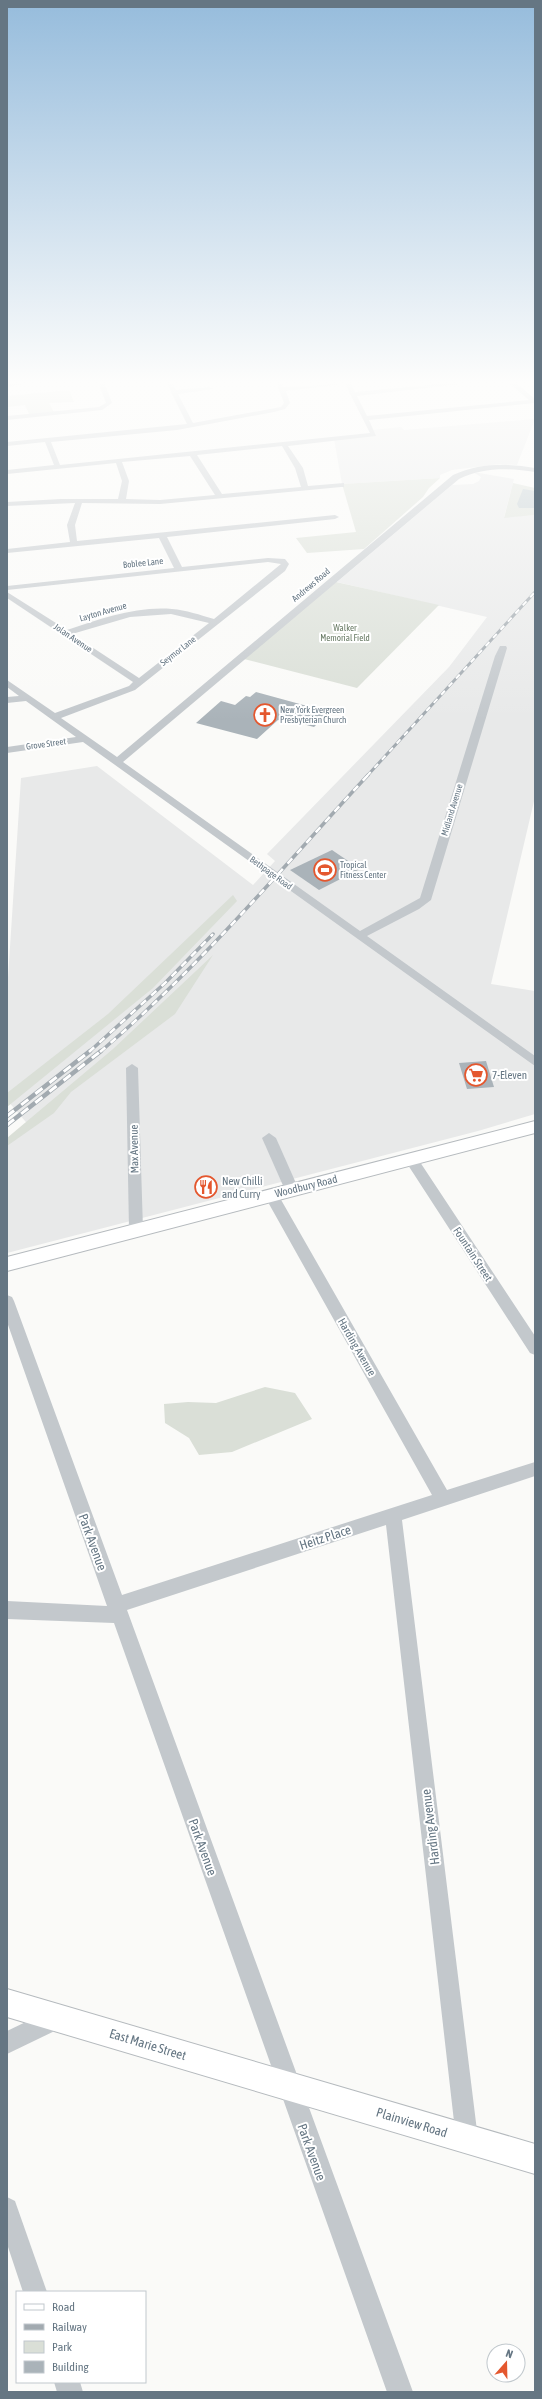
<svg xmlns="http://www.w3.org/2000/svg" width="542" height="2399" viewBox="0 0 542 2399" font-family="'Asap Condensed',sans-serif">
<rect width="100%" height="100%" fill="#fafaf8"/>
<g fill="#e8e9e9">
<polygon points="535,419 517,465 500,464 452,470 440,475 440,478 342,484 334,439 374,436 372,430 401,427 404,430"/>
<polygon points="473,472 514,479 504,517 535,515 535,797 491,984 535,991 535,1114 478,1131 7,1253 7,1143 31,1128 7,1100 7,993 21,778 97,766 253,885 275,861 267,854 449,667 487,617 337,582 452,485 473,484 479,481 481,477"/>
</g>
<g fill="#dadfd7">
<polygon points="69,390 74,402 49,403 55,414 30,416 25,405 7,407 7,396"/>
<polygon points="440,478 429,488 423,497 364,549 307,553 296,538 356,532 342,484"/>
<polygon points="513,483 535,488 535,515 504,518"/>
<polygon points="336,582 439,605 357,688 240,658"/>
<polygon points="233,895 237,901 153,988 7,1107 7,1093 108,1014"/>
<polygon points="213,955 175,1014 71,1092 54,1113 7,1146 7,1138 113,1049"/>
<polygon points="265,1387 295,1393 312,1419 232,1452 199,1455 189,1438 165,1423 164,1404 188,1402 216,1403"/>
</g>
<polygon fill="#bbc7cb" points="523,489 535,491 535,508 519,508 517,504"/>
<g fill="#aab3b9">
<polygon points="256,692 329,712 314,727 284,719 282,721 278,720 257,739 196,723 221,701 235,705 246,696 250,697"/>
<polygon points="332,850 360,869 319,890 290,870"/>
<polygon points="486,1061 494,1087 467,1089 459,1063"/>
</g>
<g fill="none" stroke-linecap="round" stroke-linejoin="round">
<g stroke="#b5babe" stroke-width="2">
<g id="major">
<polygon points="535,1121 535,1133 7,1271 7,1257"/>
<polygon points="7,1989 535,2144 535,2174 7,2017"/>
</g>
</g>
<g fill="#c3c8cc" fill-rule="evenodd">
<polygon points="7,384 23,384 7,387"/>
<polygon points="99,384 105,384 112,403 102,410 7,420 7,416 99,407 106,403"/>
<path d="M167 384H173L176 390 210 387 213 389 178 394 193 423 281 407 284 403 277 384H283L284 387 343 384 286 391 290 403 285 409 274 412 177 430 51 442 60 465 370 433 345 384H351L355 392 439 384H460L357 396 367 416 529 400 510 384H517L535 399V403L369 420 376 436 288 446 303 468 308 486 344 483V487H341L160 504 82 503 75 525 77 541 335 515 339 517 335 519 167 537 182 567 268 558 285 559 289 564 285 571 135 690 61 718 117 757 453 475C480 463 507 463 535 468V472C509 468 483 467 459 479L123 762 360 931 420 898 495 656 500 646H506L507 648 431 900 419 909 367 936 535 1056V1066L83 742 7 753V747L76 737 26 701 7 703V697L19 696 7 687V680L55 713 129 686 133 682 7 598V592L67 630C100 619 136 606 172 609 186 610 200 615 214 619L281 564 268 562 7 590V586L174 568 159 538 7 553V549L70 542 67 525 75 503 7 506V502L61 499H118L122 481 116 463 7 474V470L54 465 45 442 7 446V442L187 424ZM282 446 295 468 301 487 222 494 197 455ZM190 456 215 495 160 500 126 499 129 481 122 462ZM171 614 209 623 139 678 72 634 130 617Z"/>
<polygon points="132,1064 138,1068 143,1230 141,1234 131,1234 129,1230 126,1068"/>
<polygon points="269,1133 276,1138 299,1190 297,1194 287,1194 285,1190 262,1138"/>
<polygon points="411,1154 416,1156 535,1336 535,1355 530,1353 406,1162 404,1159"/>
<polygon points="271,1190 276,1191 447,1490 535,1462 535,1476 402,1520 478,2139 475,2147 467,2150 459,2147 456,2139 386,1525 127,1610 413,2392 387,2392 114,1623 7,1619 7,1601 107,1606 7,1322 7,1295 12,1297 14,1301 122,1595 432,1495 264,1195 266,1191"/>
<polygon points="57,2007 65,2010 68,2018 65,2026 7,2054 7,2031"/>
<polygon points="7,2197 15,2201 47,2292 23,2292 7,2244"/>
<polygon points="54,2382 80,2382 83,2392 57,2392"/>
</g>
<use href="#major" fill="#fff" fill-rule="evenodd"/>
<g stroke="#a2aab0" stroke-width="3">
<polyline id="rail-far2" points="367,776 535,592"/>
</g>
<g stroke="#a2aab0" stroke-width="3.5">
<g id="rail-far1">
<polyline points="89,1052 165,983 213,934"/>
<path d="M100 1052C198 969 281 869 368 775"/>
</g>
</g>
<g stroke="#a2aab0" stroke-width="4.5">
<g id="rail">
<polyline points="7,1116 90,1051"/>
<polyline points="7,1125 101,1051"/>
</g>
</g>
<use href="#rail-far2" stroke="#fff" stroke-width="2" stroke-dasharray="5.5" stroke-linecap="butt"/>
<use href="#rail-far1" stroke="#fff" stroke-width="2.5" stroke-dasharray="7" stroke-linecap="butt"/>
<use href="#rail" stroke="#fff" stroke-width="3" stroke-dasharray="9" stroke-linecap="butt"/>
</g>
<linearGradient id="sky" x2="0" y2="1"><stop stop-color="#96bcdc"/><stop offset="0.53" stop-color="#fdfdfc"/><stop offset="1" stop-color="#fdfdfc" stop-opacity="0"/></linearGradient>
<rect width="542" height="720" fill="url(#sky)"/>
<defs>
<g id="church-ring" transform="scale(1.15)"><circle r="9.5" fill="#fff" stroke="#e4572e" stroke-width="1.5"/><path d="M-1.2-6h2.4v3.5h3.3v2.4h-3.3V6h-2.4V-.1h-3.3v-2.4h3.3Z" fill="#e4572e"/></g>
<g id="stadium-ring" transform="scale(1.15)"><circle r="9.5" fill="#fff" stroke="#e4572e" stroke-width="1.5"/><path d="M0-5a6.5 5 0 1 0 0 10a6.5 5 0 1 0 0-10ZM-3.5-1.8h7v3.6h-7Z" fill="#e4572e"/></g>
<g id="supermarket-ring" transform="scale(1.15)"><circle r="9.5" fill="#fff" stroke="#e4572e" stroke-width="1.5"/><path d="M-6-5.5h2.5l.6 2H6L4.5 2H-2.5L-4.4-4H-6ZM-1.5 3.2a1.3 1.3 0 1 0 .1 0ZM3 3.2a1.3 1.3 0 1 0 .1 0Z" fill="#e4572e"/></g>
<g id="restaurant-ring" transform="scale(1.15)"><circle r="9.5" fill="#fff" stroke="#e4572e" stroke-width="1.5"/><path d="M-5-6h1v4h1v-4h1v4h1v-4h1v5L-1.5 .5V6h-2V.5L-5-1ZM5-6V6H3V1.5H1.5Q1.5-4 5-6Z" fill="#e4572e"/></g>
</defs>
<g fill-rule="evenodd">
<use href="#church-ring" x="265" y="715"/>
<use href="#stadium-ring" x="325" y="870"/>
<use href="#supermarket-ring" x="476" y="1075"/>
<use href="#restaurant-ring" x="206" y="1187"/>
</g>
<g text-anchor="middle" stroke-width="4" stroke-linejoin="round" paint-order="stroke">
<g font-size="9" fill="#657683" stroke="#fff">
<text transform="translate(143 563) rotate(-6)" y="3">Boblee Lane</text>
<text transform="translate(311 585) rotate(-40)" y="3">Andrews Road</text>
<text transform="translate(103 612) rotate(-16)" y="3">Layton Avenue</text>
<text transform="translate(73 638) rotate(34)" y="3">Jolan Avenue</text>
<text transform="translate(178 651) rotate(-38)" y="3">Seymor Lane</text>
<text transform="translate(46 744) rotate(-8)" y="3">Grove Street</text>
<text transform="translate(452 810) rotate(-73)" y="3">Midland Avenue</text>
<text transform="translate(271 873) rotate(36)" y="3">Bethpage Road</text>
</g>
<g font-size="9" fill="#687a64" stroke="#fff">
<text x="345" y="631">Walker<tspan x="345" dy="10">Memorial Field</tspan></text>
</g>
<g font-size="9" fill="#657683" stroke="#fff" text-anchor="start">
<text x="280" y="713">New York Evergreen<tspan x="280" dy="10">Presbyterian Church</tspan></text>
<text x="340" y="868">Tropical<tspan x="340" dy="10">Fitness Center</tspan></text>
</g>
<g font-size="11" fill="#657683" stroke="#fff" text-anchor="start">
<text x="492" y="1079">7-Eleven</text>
<text x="222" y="1185">New Chilli<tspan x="222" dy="13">and Curry</tspan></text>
</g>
<g font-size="11" fill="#657683" stroke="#fff">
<text transform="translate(134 1149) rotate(-91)" y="4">Max Avenue</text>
<text transform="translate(306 1186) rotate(-14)" y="4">Woodbury Road</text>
<text transform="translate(473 1254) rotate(57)" y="4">Fountain Street</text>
<text transform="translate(357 1347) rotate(60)" y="4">Harding Avenue</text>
</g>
<g font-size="13" fill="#657683" stroke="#fff">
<text transform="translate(325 1537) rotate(-18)" y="5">Heitz Place</text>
<text transform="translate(93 1542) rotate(70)" y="5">Park Avenue</text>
<text transform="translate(430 1827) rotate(-97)" y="5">Harding Avenue</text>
<text transform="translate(203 1847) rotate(70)" y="5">Park Avenue</text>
<text transform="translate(148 2044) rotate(17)" y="5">East Marie Street</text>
<text transform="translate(412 2122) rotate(17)" y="5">Plainview Road</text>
<text transform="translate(312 2152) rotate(70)" y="5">Park Avenue</text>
</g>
</g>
<rect width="542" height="2399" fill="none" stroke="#657683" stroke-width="16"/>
<rect x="16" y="2291" width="130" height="92" fill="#ffffff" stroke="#c1c8cd"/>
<rect x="24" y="2304" width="20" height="6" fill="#ffffff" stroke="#c1c8cd"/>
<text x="52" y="2311" font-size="12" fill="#657683">Road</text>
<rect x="24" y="2324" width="20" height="6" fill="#a2aab0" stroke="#c1c8cd"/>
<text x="52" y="2331" font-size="12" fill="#657683">Railway</text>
<rect x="24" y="2341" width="20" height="12" fill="#dadfd7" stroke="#c1c8cd"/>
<text x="52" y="2351" font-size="12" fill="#657683">Park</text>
<rect x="24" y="2361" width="20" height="12" fill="#aab3b9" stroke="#c1c8cd"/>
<text x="52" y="2371" font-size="12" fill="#657683">Building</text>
<g transform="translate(506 2363) rotate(20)"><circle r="19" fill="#ffffff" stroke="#c1c8cd"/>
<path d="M0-3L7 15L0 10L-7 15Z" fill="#e4572e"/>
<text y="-6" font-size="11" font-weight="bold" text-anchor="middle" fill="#657683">N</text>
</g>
</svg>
